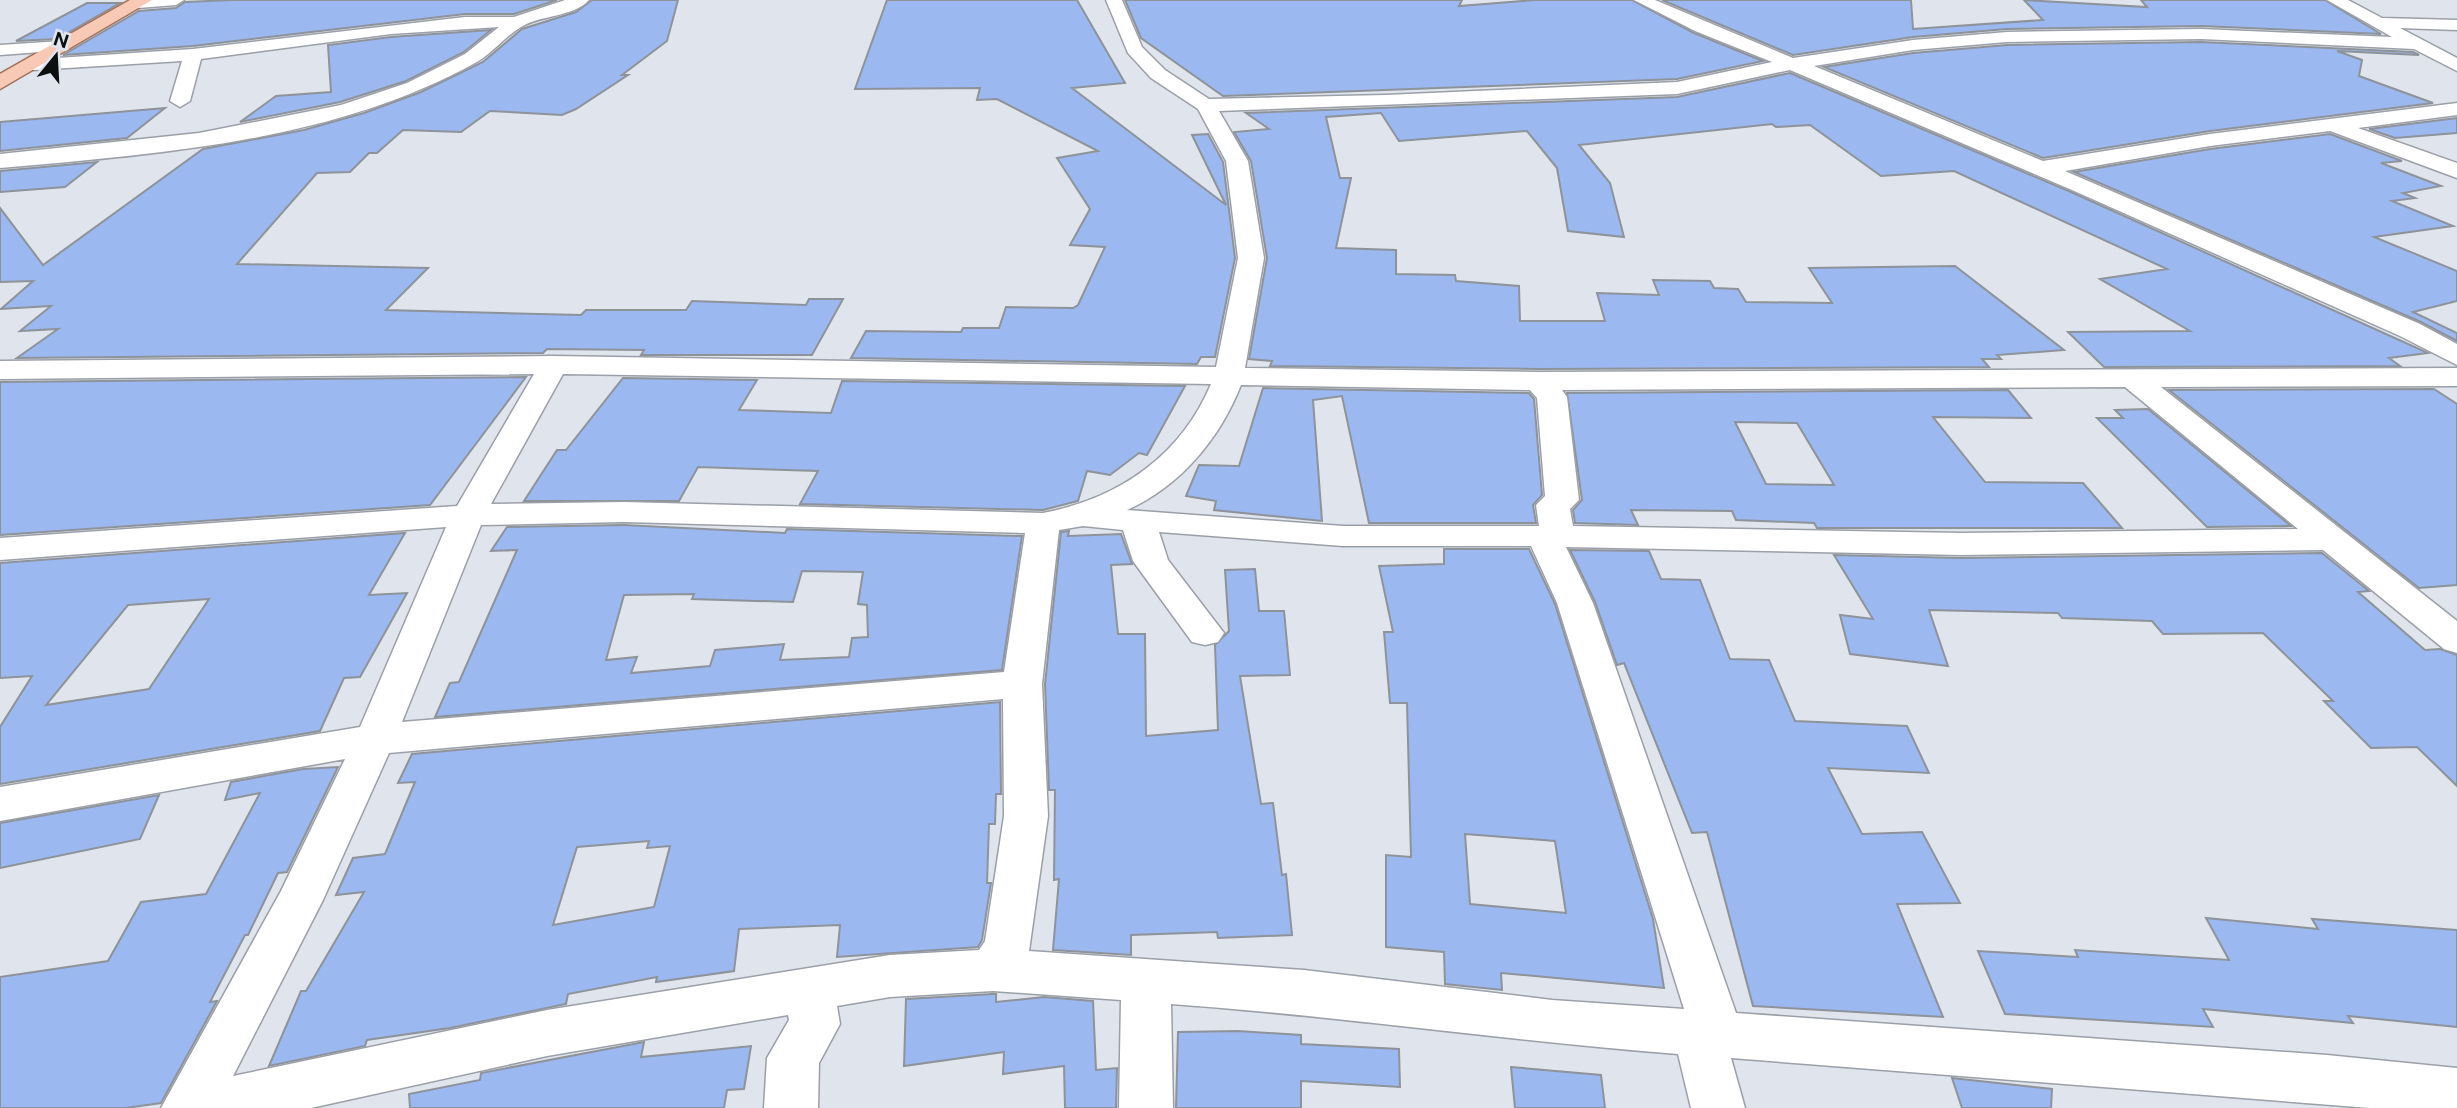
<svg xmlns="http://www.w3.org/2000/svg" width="2457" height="1108" viewBox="0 0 2457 1108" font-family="'Public Sans',sans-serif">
<rect width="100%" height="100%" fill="#e0e5ed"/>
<g fill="#9bb8f1" stroke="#8e939a" stroke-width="2" fill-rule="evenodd">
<polygon points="232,0 557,0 514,14 465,14 193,46 63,55 139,11 176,8 185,2"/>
<polygon points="592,0 678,0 667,41 622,75 628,75 576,109 562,115 490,111 461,132 403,130 377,153 369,153 350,172 317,173 237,264 428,268 386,310 581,315 586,310 686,310 692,301 806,305 809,299 843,299 812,355 641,355 644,350 547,349 543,353 17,358 58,329 20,331 51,306 1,309 33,281 0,282 0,208 43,265 203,149 304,130 364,113 421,92 483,62 522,29 576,12"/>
<polygon points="887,0 1077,0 1125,83 1072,88 1226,205 1192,135 1208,134 1223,162 1235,258 1215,357 1201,357 1197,364 851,358 866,331 961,332 963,328 999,328 1006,307 1073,308 1078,305 1105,247 1070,245 1090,209 1057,158 1098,151 997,99 977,100 980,88 855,89"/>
<polygon points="1125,0 1462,0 1459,6 1535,0 1632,0 1694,33 1763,61 1677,79 1223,96 1141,38"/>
<polygon points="1662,0 1911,0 1913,29 2043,20 2024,0 2147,7 2141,0 2325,0 2381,34 2201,26 2007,29 1913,37 1793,55"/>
<polygon points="87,3 120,3 57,39 16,41"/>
<polygon points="491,30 464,52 406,81 340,102 240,122 276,96 331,92 328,45 391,37"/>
<polygon points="2201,42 2413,52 2419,55 2337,51 2362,60 2359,76 2433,103 2210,131 2043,158 1824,67 1913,53 2007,45"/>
<polygon points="1790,73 2071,192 2428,353 2389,358 2400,366 2104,367 2068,332 2190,331 2100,279 2167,269 1954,171 1881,176 1810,125 1776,127 1772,124 1579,145 1610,183 1624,237 1568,231 1557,168 1527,131 1399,141 1381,113 1326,117 1340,178 1351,178 1336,248 1396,250 1396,274 1455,275 1456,281 1519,286 1520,321 1605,321 1597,293 1659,295 1653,280 1710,281 1714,288 1738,289 1746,302 1832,303 1809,268 1955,266 2064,350 1997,355 2001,359 1982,359 1989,367 1538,369 1270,366 1272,361 1249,359 1267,258 1251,161 1234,132 1269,129 1246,113 1677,97"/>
<polygon points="165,108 127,138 0,151 0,122"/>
<polygon points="2457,118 2457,133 2395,138 2369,129"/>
<polygon points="2330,134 2402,161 2381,163 2441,186 2403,193 2415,198 2392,201 2453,226 2374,237 2457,271 2457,301 2413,312 2457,333 2457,341 2421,322 2074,172 2210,149"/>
<polygon points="97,162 65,187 0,192 0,171"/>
<polygon points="526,377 430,505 0,535 0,382"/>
<polygon points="623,378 757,380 739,410 831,413 842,381 1185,386 1147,455 1139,453 1110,475 1087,471 1078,501 1043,510 800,504 818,471 698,467 679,501 524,501 557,450 566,450"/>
<polygon points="1263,388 1529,393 1534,399 1542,495 1533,505 1536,523 1369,523 1342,396 1313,400 1322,521 1214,510 1216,501 1186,496 1199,465 1239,466"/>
<polygon points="2434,389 2457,404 2457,585 2419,588 2169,390"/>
<path d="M2008 390 2031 418 1933 417 1985 482 2083 483 2122 528H1817L1814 523 1736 520 1732 511 1631 510 1638 525 1575 523 1573 510 1582 500 1567 393ZM1735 422 1797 423 1834 485 1766 484Z"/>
<polygon points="2115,410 2148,409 2291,526 2207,527 2097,418 2123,418"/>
<path d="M624 525 785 533 787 529 1022 536 1002 670 435 717 450 683 459 682 517 550 491 551 507 527ZM802 571 863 572 858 604 867 605 868 637 852 638 849 657 780 660 784 644 715 650 710 666 631 673 637 657 606 660 624 595 694 594 692 599 793 602Z"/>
<polygon points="1069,531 1068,536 1121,534 1132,564 1111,565 1118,634 1145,634 1146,736 1218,730 1215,645 1229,631 1225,570 1255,569 1259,611 1284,611 1290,675 1240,676 1261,804 1273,803 1282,875 1286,874 1292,935 1218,938 1217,932 1131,935 1131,955 1053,950 1059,879 1054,880 1055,790 1049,790 1045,684 1061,532"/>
<path d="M405 533 369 595 407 593 360 677 344 678 320 731 0 784V727L32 676 0 678V563ZM209 599 149 689 46 705 128 605Z"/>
<path d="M1444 549H1529L1555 604 1653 919 1664 988 1501 973 1502 990 1445 984 1444 952 1386 947V855L1411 857 1407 703H1390L1384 632H1393L1379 566 1444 564ZM1465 834 1555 841 1566 913 1470 904Z"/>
<polygon points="1570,550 1649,551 1661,579 1700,580 1730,659 1769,660 1795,721 1907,726 1929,773 1828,768 1862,834 1922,832 1960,903 1897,904 1943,1017 1753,1006 1707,832 1692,833 1624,663 1617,665 1595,602"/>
<polygon points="2322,553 2369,591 2358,592 2425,650 2440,649 2457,655 2457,786 2417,747 2371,748 2324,701 2333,701 2263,633 2163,634 2152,621 2062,618 2058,613 1929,610 1948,666 1850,654 1840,615 1873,619 1834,555 1961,558"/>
<path d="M1000 702 1001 794H996L995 824H989L987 883H991L982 940 978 947 837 957 840 925 739 929 734 971 656 982 657 977 568 994 566 1004 450 1028 367 1040 365 1046 269 1066 301 991H306L364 892 336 895 353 858 385 854 415 782 398 783 412 754ZM649 841 647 848 670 846 654 907 553 925 577 847Z"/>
<polygon points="338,767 287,872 278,873 248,935 245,935 210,1002 217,1001 161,1103 126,1108 0,1108 0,977 108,961 141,902 206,894 260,793 225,800 231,782 303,769"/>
<polygon points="159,795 140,839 0,868 0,823"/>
<polygon points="2206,918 2318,929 2312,919 2457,930 2457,1027 2348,1016 2353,1023 2203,1009 2213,1027 2005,1014 1978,951 2078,957 2075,950 2229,960"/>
<polygon points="993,994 996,994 996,1002 1044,997 1093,1001 1096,1070 1117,1068 1116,1108 1065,1108 1064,1066 1003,1074 1004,1052 904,1066 906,999"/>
<polygon points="1238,1031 1301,1035 1301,1044 1399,1049 1400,1087 1301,1081 1301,1108 1176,1108 1178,1032"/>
<polygon points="644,1042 641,1057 751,1046 744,1089 727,1090 724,1108 410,1108 409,1094 480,1080 481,1073"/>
<polygon points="1511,1067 1601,1075 1605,1108 1515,1108"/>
<polygon points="1952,1078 2052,1089 2051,1108 1962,1108"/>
</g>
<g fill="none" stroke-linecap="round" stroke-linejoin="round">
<g stroke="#9b9fa7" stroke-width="3">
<g id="minor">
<polygon points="132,0 184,0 176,5 138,8 132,7"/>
<path d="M565 0H589C574 17 540 15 521 27 504 37 492 54 475 63 332 142 159 154 0 168V154L199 133 341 105 407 83 465 54 499 27 391 34 201 59 190 101 180 107 170 101 182 61 34 70 27 68 25 64 27 60 193 49 465 17H514Z"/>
<path d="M1106 0H1122L1142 47 1165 70 1209 99 1386 95 1677 82 1772 62 1695 31 1634 0H1655L1793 58 1913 40 2007 32 2201 29 2392 37 2327 0H2348L2382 18 2457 20V30L2400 28 2457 58V71L2414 49 2201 39 2007 42 1913 50 1814 66 2043 161 2210 134 2457 103V115L2358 128 2457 163V178L2330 131 2210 146 2065 171 2420 324 2457 344V365L2400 336 2072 190 1790 70 1677 94 1219 111 1248 161 1264 258 1245 368 1538 372 2457 368V386L2161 387 2457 621V653L2444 649 2323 550 1961 555 1566 547 1593 603 1736 1013 2327 1055 2457 1068V1108H2370L1731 1058 1745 1108H1691L1678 1054C1508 1041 1341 1016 1171 1004L1173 1108H1119L1121 1000 993 991 890 997 837 1006 840 1024 819 1063 818 1108H764L767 1058 789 1020 788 1015 547 1056 311 1108H161L281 891 345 759 0 821V787L360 727 446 527 0 560V538L457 506 534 374 0 379V361L553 356 1216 367 1238 258 1226 161 1198 109 1151 78 1128 53ZM563 374 1211 384C1181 456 1118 499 1043 513L624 502 491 504ZM1241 385 1530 390 1537 398 1545 496 1536 505 1539 526H1343L1127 510C1181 486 1220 438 1241 385ZM2125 387 2298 529 1961 533 1573 526 1570 509 1579 500 1567 397 1562 390ZM624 522 1025 533 1004 672 402 722 481 525ZM1083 526 1123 530 1133 561 1192 642 1205 645 1218 642 1224 633 1168 560 1159 532 1343 546H1531L1557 603 1684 1009 1552 1000 1304 970 1029 951 1048 816 1042 684 1059 530ZM1003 699 1004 816 985 941 979 950 890 955 547 1010 233 1076 323 900 389 753Z"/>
<polygon points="62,41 71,46 68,50 0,55 0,45"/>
</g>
</g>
<g stroke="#a3715c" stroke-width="3">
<polygon id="major" points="130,0 152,0 0,89 0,74"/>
</g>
<use href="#minor" fill="#fff" fill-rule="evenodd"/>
<use href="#major" fill="#f8cab6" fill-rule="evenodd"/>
</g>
<g transform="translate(56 56) rotate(18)" stroke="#e0e5ed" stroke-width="5" paint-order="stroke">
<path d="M0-5L12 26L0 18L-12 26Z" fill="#0c0e10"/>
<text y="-10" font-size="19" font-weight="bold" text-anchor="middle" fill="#0c0e10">N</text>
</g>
</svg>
